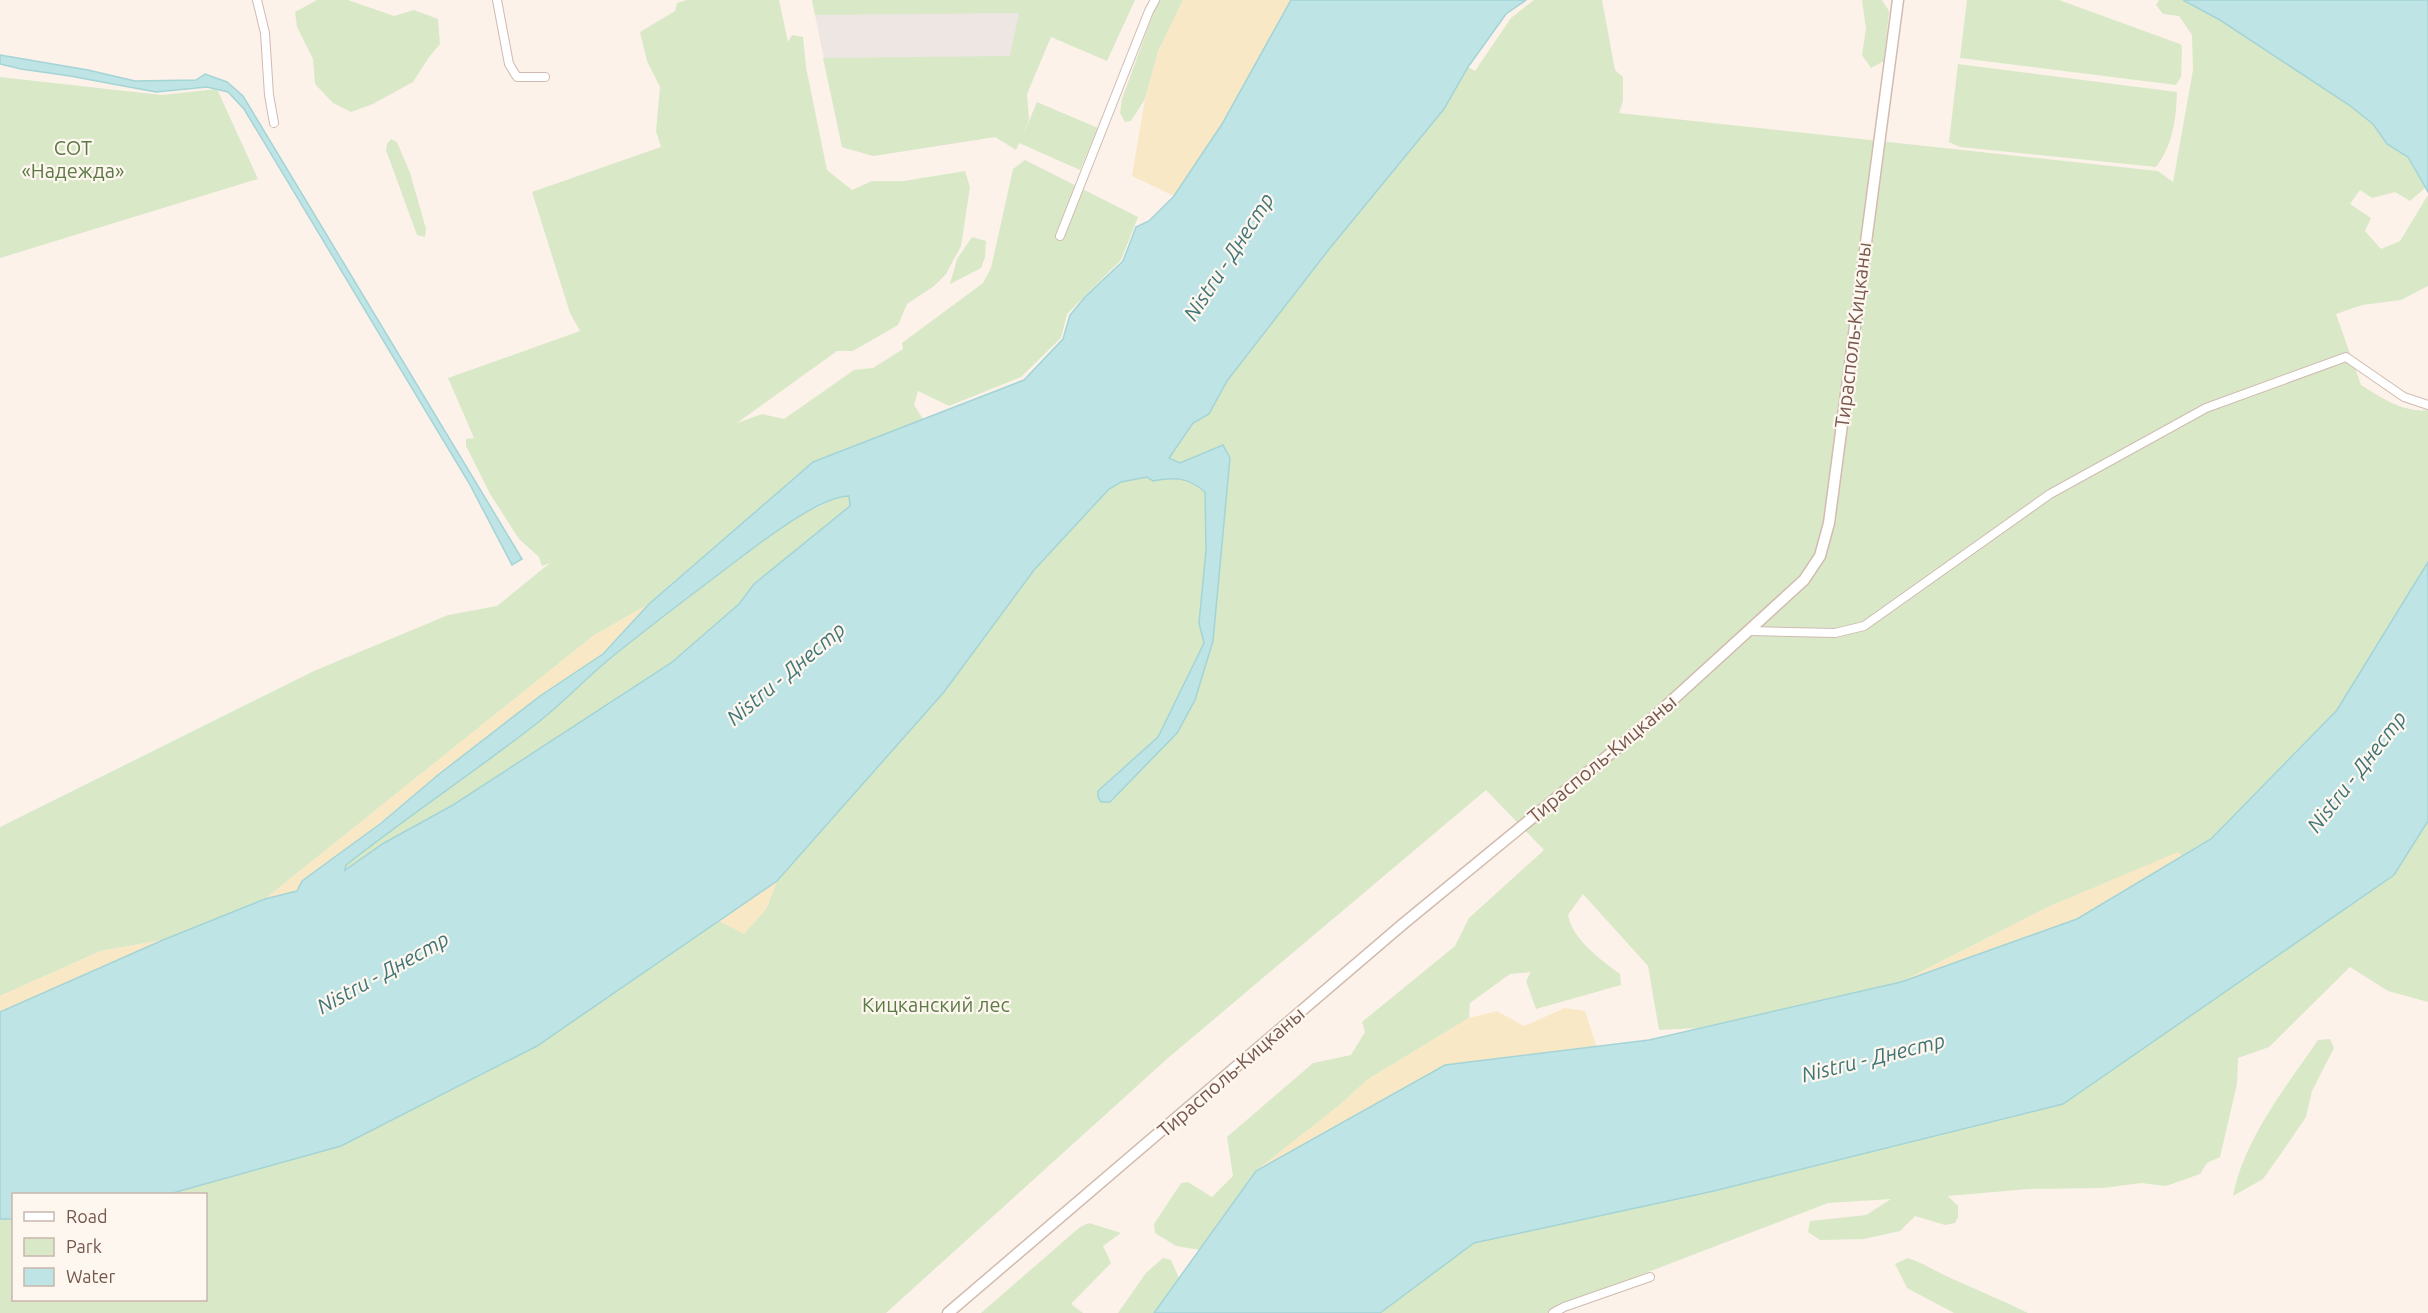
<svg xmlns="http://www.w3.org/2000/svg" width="2428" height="1313" viewBox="0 0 2428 1313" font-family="Ubuntu,sans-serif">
<rect width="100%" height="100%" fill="#fcf2e9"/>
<polygon fill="#ede6e2" points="812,0 1022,0 995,137 873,156 842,147"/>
<g fill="#d9e9c8">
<polygon points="317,0 348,0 394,16 414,10 438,19 440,44 429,57 413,82 373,104 351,112 333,103 315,84 313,59 297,27 295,12"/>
<polygon points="687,0 779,0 788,42 792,35 803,37 806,67 827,170 852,190 872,181 904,181 965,171 970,187 961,246 946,274 934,286 907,304 898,325 853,351 837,351 737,423 762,414 784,419 854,370 873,368 903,349 902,343 983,283 991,268 1013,169 1025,160 1138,217 1121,260 1067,314 1061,338 1021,377 949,406 918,391 914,405 923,419 813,462 649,604 593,636 265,899 163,940 101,951 0,996 0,827 314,671 448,615 497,606 550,563 542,566 539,557 519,539 490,494 466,446 466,439 474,438 448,378 580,331 570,313 532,192 661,147 656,131 660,87 647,61 640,32 675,11 677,3"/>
<polygon points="812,0 1135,0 1107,61 1051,37 1027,94 1029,119 1023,135 1037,102 1098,128 1080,170 1019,143 1016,150 995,137 873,156 842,147 823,58 1010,56 1019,13 815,15"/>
<polygon points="1158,0 1183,0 1158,52 1145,99 1131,121 1125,122 1120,113 1122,99"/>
<path d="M1534 0H1602L1615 70 1623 77V101L1619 113 2158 171 2173 182 2193 70 2192 35 2179 16 2163 14 2156 5 2159 0H2183L2220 20 2349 105 2373 124 2387 144 2408 157 2425 188 2410 201 2395 192 2372 198 2360 190 2350 204 2371 218 2365 231 2381 249 2400 241 2428 195V286L2401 300 2362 305 2336 314 2361 385C2382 398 2404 413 2428 410V562L2337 710 2211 839 2182 856 2178 853 2048 907 1901 982 1702 1028 1659 1030 1648 966 1583 894 1568 915C1573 940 1600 959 1620 974L1621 985 1536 1009 1526 981 1531 972 1510 974 1470 1003 1469 1018 1367 1080 1341 1104 1256 1171 1200 1250 1176 1246 1155 1233 1154 1224 1181 1183 1188 1182 1212 1197 1233 1176 1227 1137 1313 1063 1351 1055 1365 1032 1362 1022 1455 946 1469 918 1544 850 1486 790 1168 1058 886 1313H0V1219H13L14 1300H206V1194H169L341 1146 537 1046 719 921 744 933 766 909 777 881 944 692 1034 570 1109 489 1121 482 1147 477 1153 481C1174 477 1188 478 1205 492L1206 550 1199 623 1204 643 1230 458 1200 454 1179 464 1169 458 1193 423 1209 414 1227 381 1330 248 1444 109 1468 67 1475 71 1511 18Z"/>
<polygon points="1862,0 1882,0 1889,11 1884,61 1871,68 1862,55 1866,29"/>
<polygon points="1967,0 2059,0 2180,44 2182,46 2181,77 2176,85 1960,58"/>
<path d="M1958 64 2177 92C2176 119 2173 145 2156 167L1960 147 1949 142Z"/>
<polygon points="0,77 162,95 217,89 258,179 0,258"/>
<polygon points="391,139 397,142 410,173 426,229 425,237 417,235 386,150 387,144"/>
<polygon points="972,237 986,241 985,257 981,268 950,284 957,259"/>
<polygon points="849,495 850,506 754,584 739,604 671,663 453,805 384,843 345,871 346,865 401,821 466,777 539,722 606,662 674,607 789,521 839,497"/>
<polygon points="2428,821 2428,1002 2388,991 2350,967 2269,1047 2238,1058 2237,1084 2220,1157 2207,1163 2200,1174 2166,1186 2141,1183 2103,1188 2029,1189 1948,1196 1958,1206 1958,1217 1955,1223 1945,1225 1915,1216 1900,1231 1864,1239 1820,1240 1808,1232 1810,1221 1866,1215 1891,1199 1828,1203 1570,1302 1550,1313 1380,1313 1474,1243 1714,1191 2063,1104 2394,875"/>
<path d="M2330 1039 2334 1048 2312 1091 2306 1117 2285 1148 2263 1179 2233 1196C2244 1139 2286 1087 2318 1040Z"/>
<polygon points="1089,1223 1121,1233 1103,1246 1111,1263 1071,1304 1083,1313 981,1313 1080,1227"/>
<polygon points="1163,1258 1171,1260 1179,1278 1154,1313 1118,1313 1146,1273"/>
<path d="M1908 1258C1925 1264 1939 1273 1955 1280 1979 1291 2004 1301 2028 1313H1954L1907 1288 1895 1264Z"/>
</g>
<g fill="#f9e8c6">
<polygon points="1183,0 1291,0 1222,124 1174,196 1132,176 1145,99 1158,52"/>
<polygon points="649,604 603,654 540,696 438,775 297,891 265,899 593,636"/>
<polygon points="2178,852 2182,856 2077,919 1901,982 2048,907"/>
<polygon points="777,881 766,909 744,934 719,921"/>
<polygon points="163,940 0,1012 0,996 101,951"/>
<polygon points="1565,1008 1585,1011 1597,1048 1445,1065 1256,1171 1341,1104 1367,1080 1469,1018 1497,1011 1524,1026"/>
</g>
<g fill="#bee4e5" stroke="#a4d4d6" stroke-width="1.5" fill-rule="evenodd">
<path d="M1291 0H1526L1506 14 1468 67 1444 109 1330 248 1227 381 1209 414 1193 423 1169 458 1180 463 1223 445 1230 458 1213 641 1195 700 1177 733 1110 802H1101L1098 797V791L1158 737 1204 643 1199 623 1206 550 1205 492C1188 477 1174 477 1153 481L1147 477 1121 482 1109 489 1034 570 944 692 777 881 537 1046 341 1146 169 1194H14L13 1219H0V1012L163 940 265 899 297 891 302 881 380 824 438 775 540 696 603 654 649 604 813 462 1024 380 1063 339 1070 315 1085 297 1123 261 1136 227 1149 221 1174 196 1222 124ZM849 496 850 506 754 584 739 604 671 663 453 805 384 843 345 870 346 865C408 816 473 773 536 724 561 705 583 681 607 661 652 624 698 590 744 555 768 537 820 497 849 496Z"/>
<polygon points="2183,0 2428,0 2428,192 2408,157 2387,144 2373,124 2349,105 2220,20"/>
<polygon points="0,55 88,70 135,81 196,80 205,74 227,82 243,96 522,559 512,565 469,483 244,109 228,92 207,87 156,92 70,76 21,69 0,64"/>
<polygon points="2428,562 2428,821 2394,875 2063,1104 1714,1191 1474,1243 1380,1313 1154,1313 1256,1171 1445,1065 1649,1040 1901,982 2077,919 2211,839 2337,710"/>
</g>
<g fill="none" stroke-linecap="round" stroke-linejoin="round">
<g stroke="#cfbbb1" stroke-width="10">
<g id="street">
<polyline points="257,0 265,33 269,95 274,123"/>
<polyline points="497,0 509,64 517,77 545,77"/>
<polyline points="1060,236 1149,11 1155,0"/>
<polyline points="1750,631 1835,633 1864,626 2050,494 2206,408 2346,357 2404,397 2428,405"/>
<polyline points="1553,1313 1564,1307 1650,1277"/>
</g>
</g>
<g stroke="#d2bbaf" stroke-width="13">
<polyline id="secondary" points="948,1313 1403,924 1644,726 1804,580 1820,556 1829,523 1898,0"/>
</g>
<use href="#street" stroke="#fff" stroke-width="8"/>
<use href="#secondary" stroke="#fff" stroke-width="10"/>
</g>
<g text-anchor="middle" stroke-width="4.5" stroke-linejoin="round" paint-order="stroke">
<g font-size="20" fill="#5c7a46" stroke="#fef7ef">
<text x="73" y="155">СОТ<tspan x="73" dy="23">«Надежда»</tspan></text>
<text x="936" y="1012">Кицканский лес</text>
</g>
<g font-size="20" fill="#75574d" stroke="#fef7ef">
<text transform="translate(1853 335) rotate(-83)" y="7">Тирасполь-Кицканы</text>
<text transform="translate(1602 759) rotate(-40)" y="7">Тирасполь-Кицканы</text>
<text transform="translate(1231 1072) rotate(-41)" y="7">Тирасполь-Кицканы</text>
</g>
<g font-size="21" font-style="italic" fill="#417679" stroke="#fef7ef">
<text transform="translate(1229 257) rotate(-57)" y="7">Nistru - Днестр</text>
<text transform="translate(786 674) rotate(-40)" y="7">Nistru - Днестр</text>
<text transform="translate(2357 772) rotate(-52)" y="7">Nistru - Днестр</text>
<text transform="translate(383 973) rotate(-29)" y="7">Nistru - Днестр</text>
<text transform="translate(1873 1058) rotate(-14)" y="7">Nistru - Днестр</text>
</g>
</g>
<rect x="12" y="1193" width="195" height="108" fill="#fef7ef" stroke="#c7b7ae" stroke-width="1.5"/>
<rect x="24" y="1212" width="30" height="9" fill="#ffffff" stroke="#c7b7ae" stroke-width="1.5"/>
<text x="66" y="1223" font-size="18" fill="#75574d">Road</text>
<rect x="24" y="1238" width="30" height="18" fill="#d9e9c8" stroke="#c7b7ae" stroke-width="1.5"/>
<text x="66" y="1253" font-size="18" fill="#75574d">Park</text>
<rect x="24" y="1268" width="30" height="18" fill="#bee4e5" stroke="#c7b7ae" stroke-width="1.5"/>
<text x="66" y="1283" font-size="18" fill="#75574d">Water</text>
</svg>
